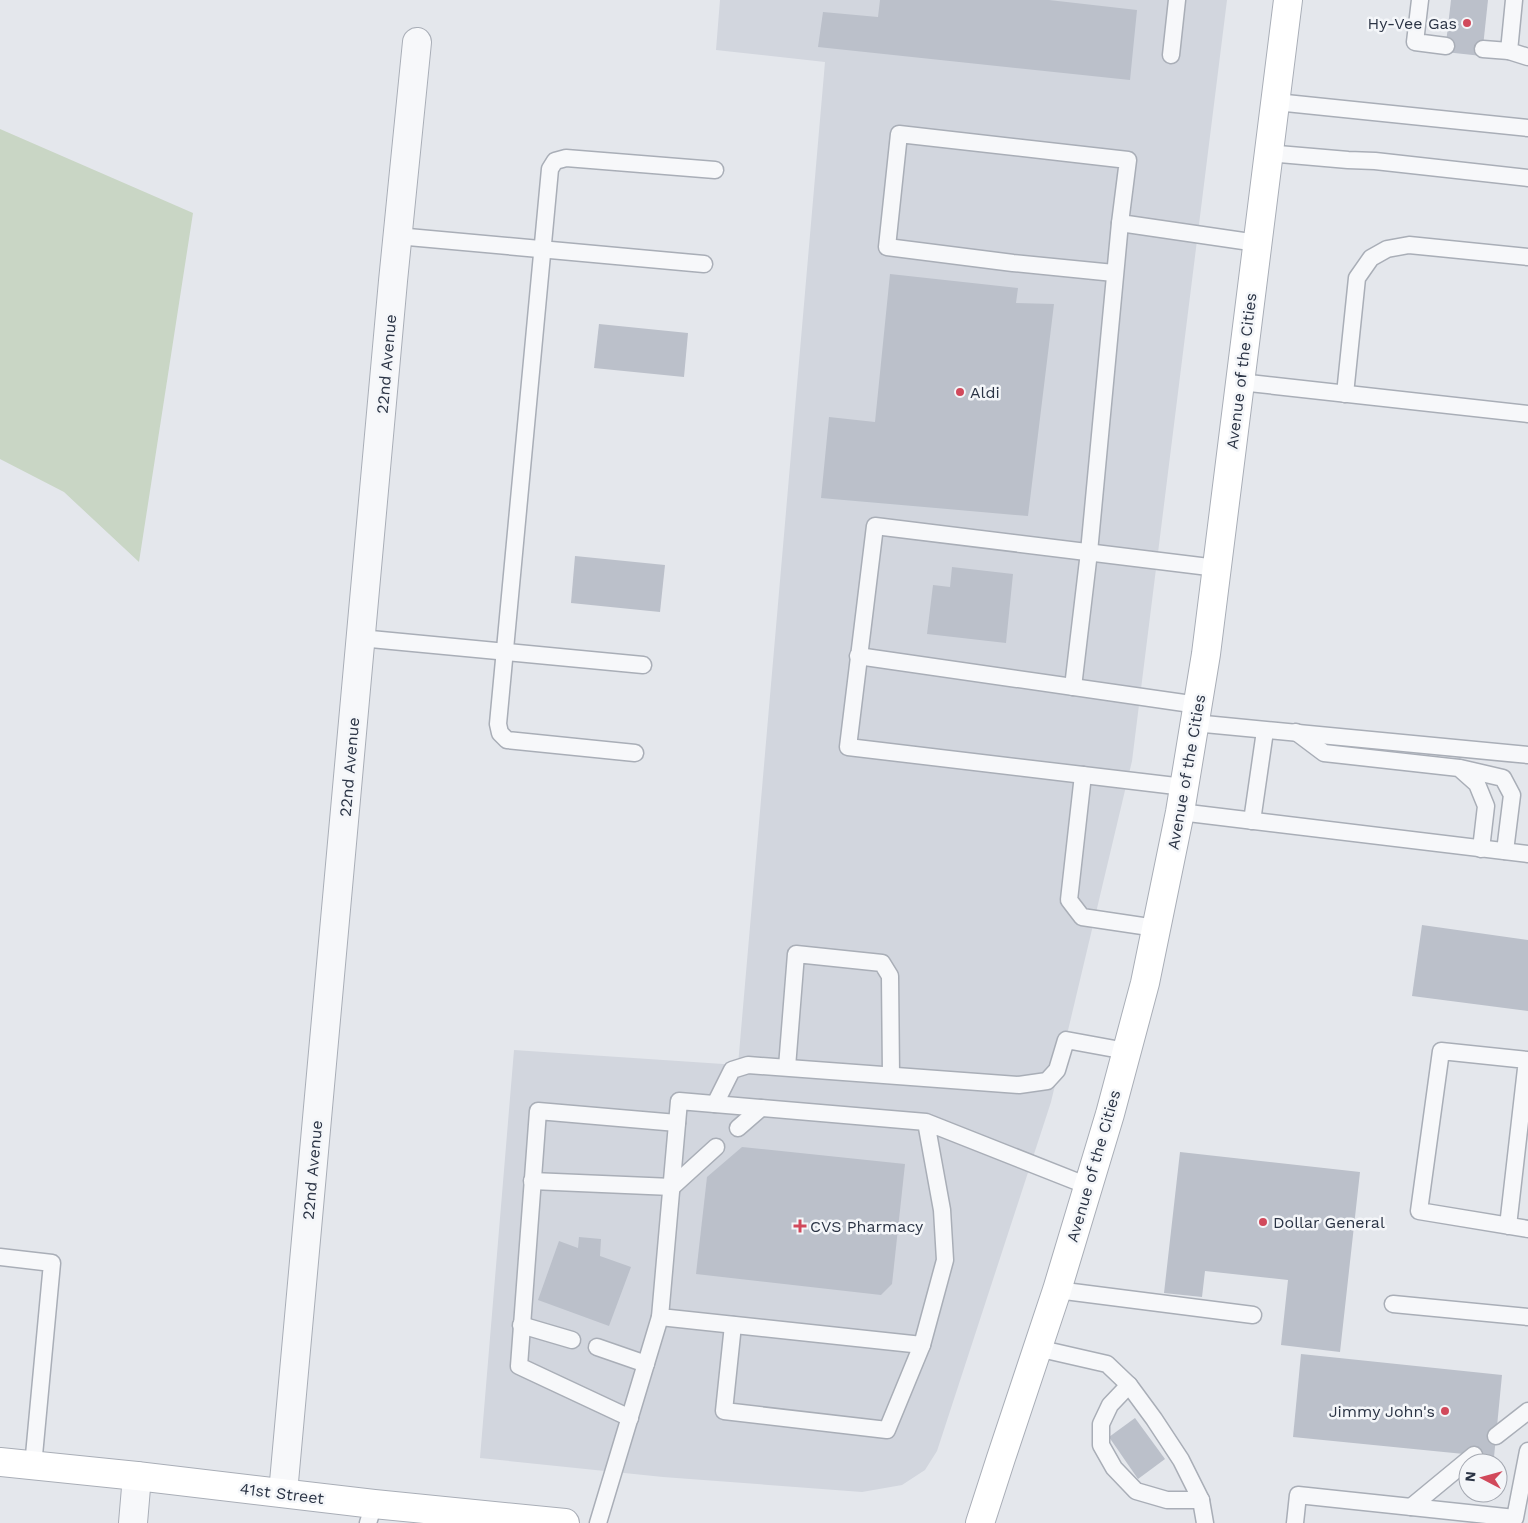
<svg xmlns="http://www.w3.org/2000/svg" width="1528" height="1523" viewBox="0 0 1528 1523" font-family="'Work Sans',sans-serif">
<rect width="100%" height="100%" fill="#e4e7ec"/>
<polygon fill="#d2d6de" points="720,0 1227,0 1132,761 1051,1102 937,1451 925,1470 902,1485 862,1492 663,1477 480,1458 514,1050 738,1065 825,62 716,50"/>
<polygon fill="#c9d6c5" points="0,129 193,213 139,562 64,492 0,459"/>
<g fill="#bbc0ca">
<polygon points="880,0 1049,0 1137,10 1130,80 818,47 823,12 878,17"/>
<polygon points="1451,0 1488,0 1482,56 1445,52"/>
<polygon points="890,274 1018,288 1016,303 1054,304 1028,516 821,498 829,417 875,422"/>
<polygon points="599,324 688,333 684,377 594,368"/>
<polygon points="575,556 665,565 660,612 571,603"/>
<polygon points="952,567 1013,574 1006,643 927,634 933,585 950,587"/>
<polygon points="1422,925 1528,940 1528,1011 1412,996"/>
<polygon points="742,1147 905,1164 892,1284 881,1295 696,1274 707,1177"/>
<polygon points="1180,1152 1360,1172 1340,1352 1281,1345 1288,1280 1205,1271 1202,1297 1164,1293"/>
<polygon points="579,1237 601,1239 600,1256 631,1267 609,1326 538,1300 559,1241 578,1248"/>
<polygon points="1301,1354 1502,1375 1494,1457 1293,1437"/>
<polygon points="1135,1418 1165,1459 1138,1479 1109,1437"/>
</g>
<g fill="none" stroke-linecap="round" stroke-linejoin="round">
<g stroke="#a9aeb7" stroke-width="19">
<g id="lane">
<polyline points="1420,0 1415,42 1446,46"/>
<polyline points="1514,0 1509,51 1528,57"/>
<polyline points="1483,49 1509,51"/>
<polyline points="1171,55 1177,0"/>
<polyline points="1276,102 1528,128"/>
<polyline points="1268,153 1348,160 1375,161 1528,178"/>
<polyline points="397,236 704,264"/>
<polyline points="1114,273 1013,263 887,247 899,134 1128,160 1120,223 1257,243"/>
<polyline points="1240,382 1528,414"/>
<polyline points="1345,394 1357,278 1371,258 1387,249 1409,245 1528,257"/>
<polyline points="360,638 643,665"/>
<polyline points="858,656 1198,705"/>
<polyline points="1073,687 1089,552 1120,223"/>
<polyline points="1194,723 1528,755"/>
<polyline points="1296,732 1324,753 1459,768 1477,784 1486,806 1481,849"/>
<polyline points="635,753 507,740 500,733 498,724 550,169 555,161 566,158 715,170"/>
<polyline points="1460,768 1503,778 1512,795 1505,851"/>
<polyline points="1083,775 1069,900 1082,917 1156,928"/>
<polyline points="1184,787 848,747 875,526 1217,568"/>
<polyline points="1180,812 1528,854"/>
<polyline points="1252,821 1265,731"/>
<polyline points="787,1067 796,954 882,963 890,976 891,1075"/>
<polyline points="715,1104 732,1070 748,1065 1019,1085 1047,1081 1057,1070 1066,1040 1126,1051"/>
<polyline points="926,1122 942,1210 945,1260 922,1345 660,1317 679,1101 926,1122 1088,1186"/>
<polyline points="738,1128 761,1108"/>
<polyline points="532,1181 672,1187 716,1147"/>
<polyline points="1508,1226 1527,1060 1441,1051 1419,1211 1528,1229"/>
<polyline points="0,1257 52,1263 33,1466"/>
<polyline points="1057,1290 1253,1315"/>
<polyline points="1393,1304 1528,1317"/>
<polyline points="521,1325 572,1340"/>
<polyline points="733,1325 724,1411 887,1430 922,1345"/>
<polyline points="597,1347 646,1364"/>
<polyline points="1037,1348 1107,1364 1129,1385 1154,1419 1181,1460 1201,1500 1205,1523"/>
<polyline points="1129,1385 1110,1405 1101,1424 1101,1445 1114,1468 1136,1491 1167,1500 1201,1500"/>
<polyline points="630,1418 519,1366 538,1111 677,1123"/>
<polyline points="1496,1436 1528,1411"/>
<polyline points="1411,1507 1474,1455"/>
<polyline points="368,1523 374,1504"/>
<polyline points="598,1523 660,1317"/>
<polyline points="1295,1523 1298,1495 1515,1518 1528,1451"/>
</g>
</g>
<g stroke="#a9aeb7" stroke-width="30">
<g id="street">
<polyline points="283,1493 393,281 417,42"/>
<polyline points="133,1523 137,1476"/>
</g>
</g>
<g stroke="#a9aeb7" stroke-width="30">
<g id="secondary">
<polyline points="0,1462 137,1476 374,1504 565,1523"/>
<polyline points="980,1523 1001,1458 1057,1290 1110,1114 1145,983 1180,812 1206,654 1288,0"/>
</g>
</g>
<use href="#lane" stroke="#f7f8fa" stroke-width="16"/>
<use href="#street" stroke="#f7f8fa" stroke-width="28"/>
<use href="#secondary" stroke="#fff" stroke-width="28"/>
</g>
<g fill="#d1495b" stroke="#f4f6f9" stroke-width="2">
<circle cx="1467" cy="23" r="5"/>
<circle cx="960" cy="392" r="5"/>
<circle cx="1263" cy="1222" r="5"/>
<path d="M797.5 1218.5h5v5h5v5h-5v5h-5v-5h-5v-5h5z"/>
<circle cx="1445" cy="1411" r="5"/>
</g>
<g text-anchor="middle" stroke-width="5" stroke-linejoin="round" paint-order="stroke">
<g font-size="16" fill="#2b3445" stroke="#f4f6f9" text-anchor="start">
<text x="1457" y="29" text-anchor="end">Hy-Vee Gas</text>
<text x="970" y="398">Aldi</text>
<text x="1273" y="1228">Dollar General</text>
<text x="810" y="1232">CVS Pharmacy</text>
<text x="1435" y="1417" text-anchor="end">Jimmy John's</text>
</g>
<g font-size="16" fill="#2b3445" stroke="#f4f6f9">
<text transform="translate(386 364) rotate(-85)" y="6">22nd Avenue</text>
<text transform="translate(1241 371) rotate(-83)" y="6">Avenue of the Cities</text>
<text transform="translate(349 767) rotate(-85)" y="6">22nd Avenue</text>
<text transform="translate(1186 772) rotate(-80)" y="6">Avenue of the Cities</text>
<text transform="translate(1093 1166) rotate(-74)" y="6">Avenue of the Cities</text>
<text transform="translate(312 1170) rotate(-85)" y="6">22nd Avenue</text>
<text transform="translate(282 1493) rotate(7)" y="6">41st Street</text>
</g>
</g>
<g transform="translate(1483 1478) rotate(276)"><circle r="24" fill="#f4f6f9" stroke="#a4a8b1"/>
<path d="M0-4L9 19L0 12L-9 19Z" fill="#d1495b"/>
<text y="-8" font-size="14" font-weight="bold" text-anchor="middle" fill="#2b3445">N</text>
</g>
</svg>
